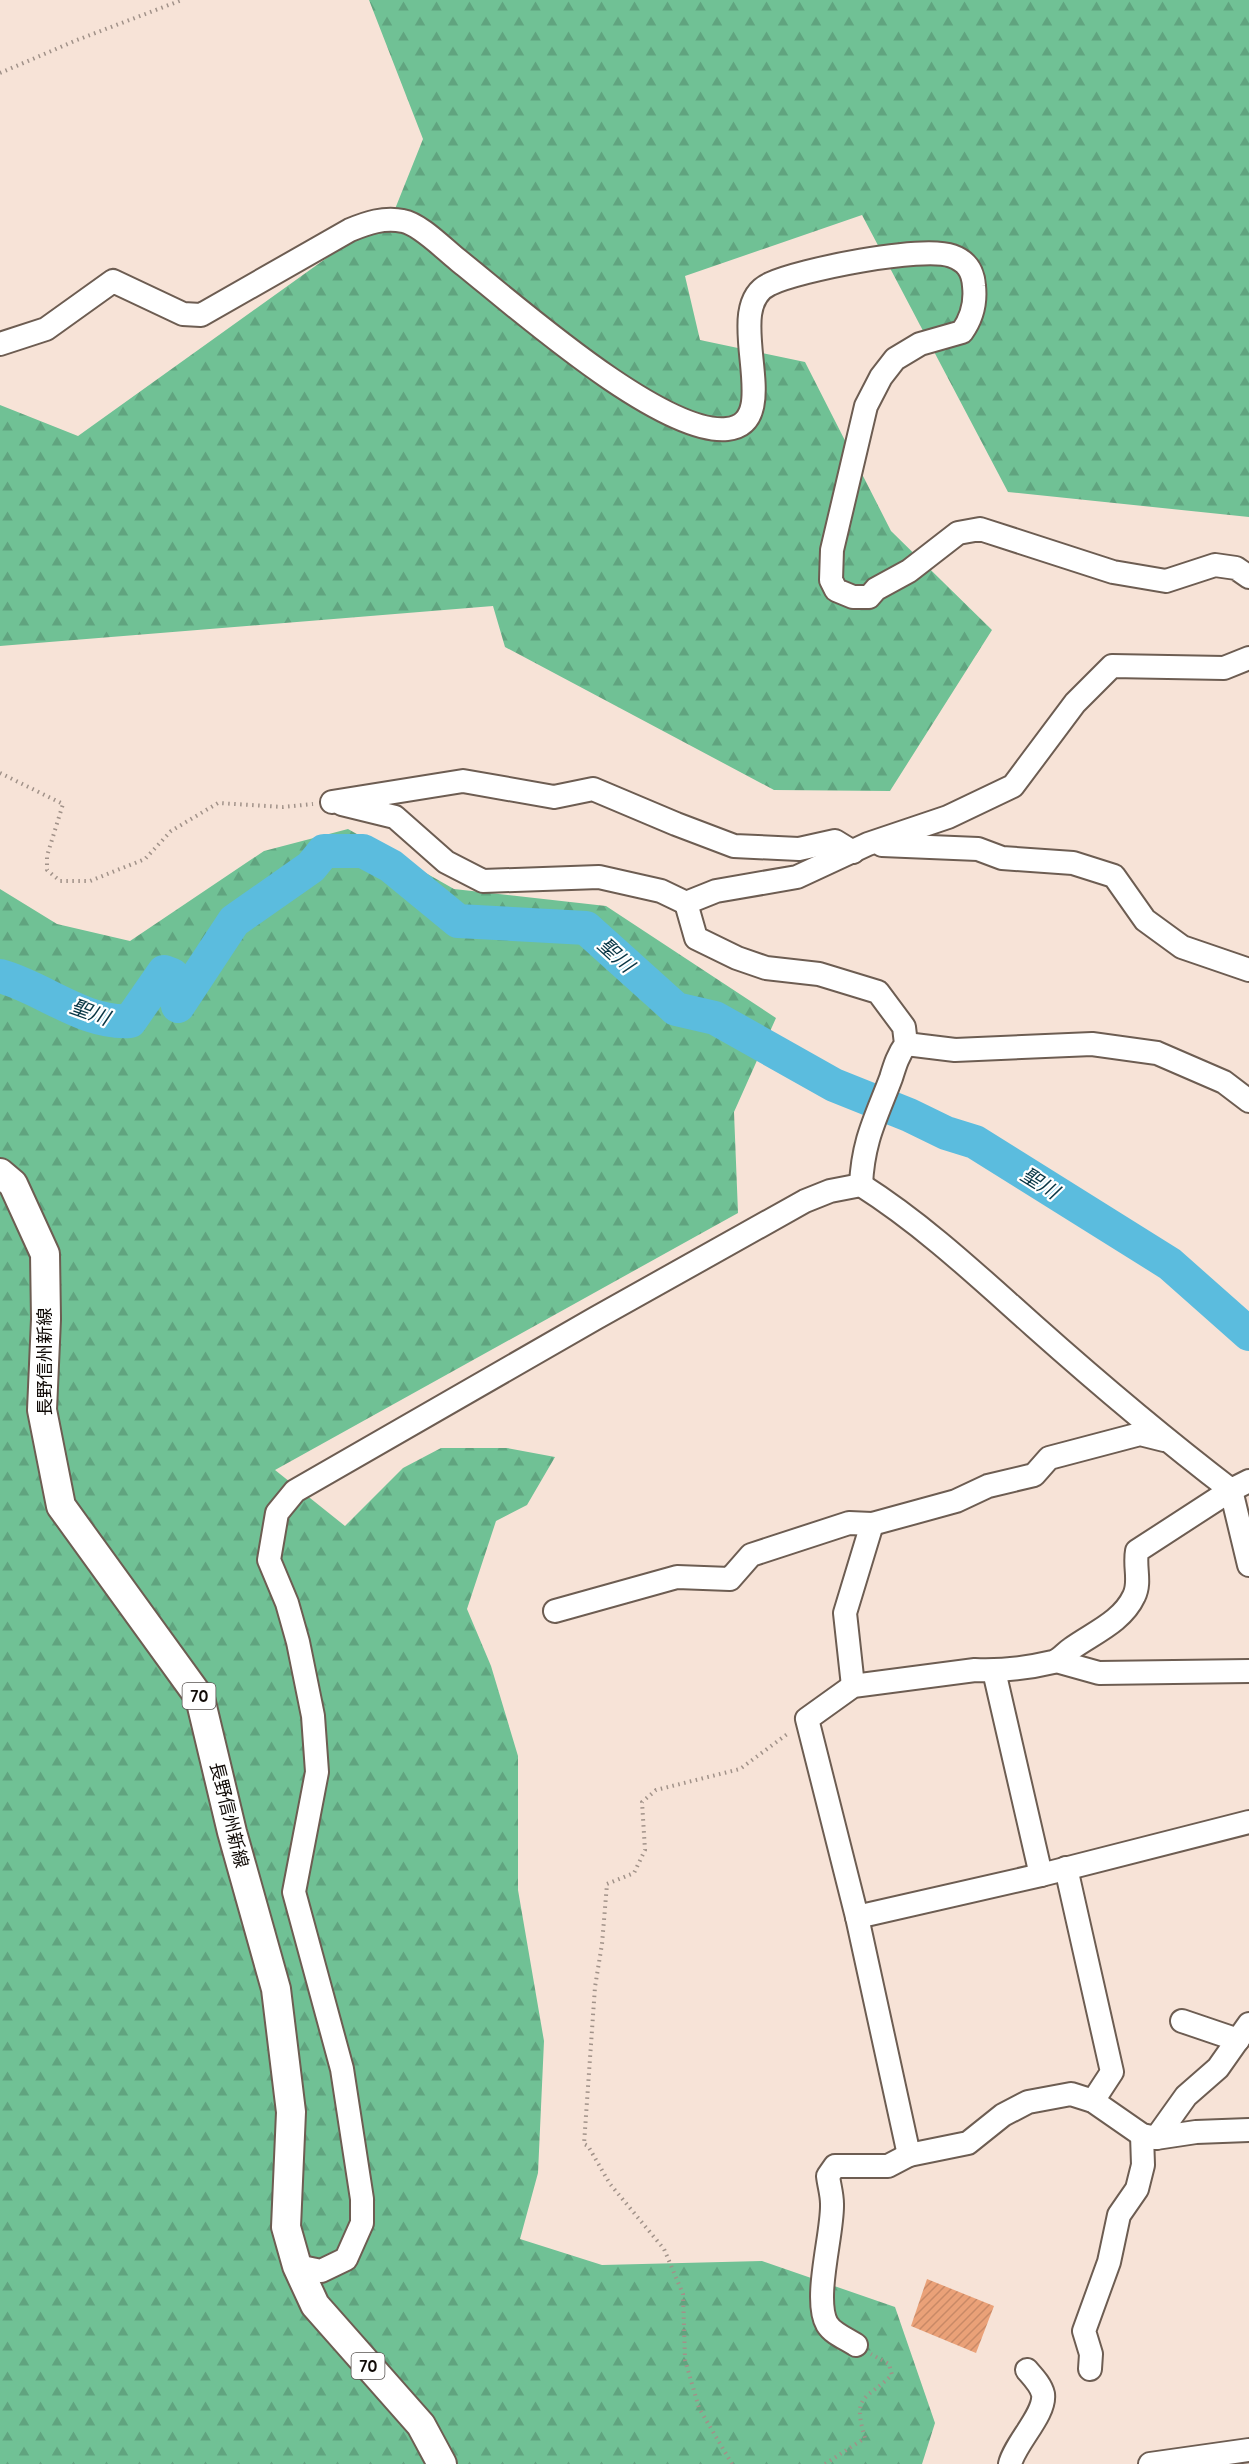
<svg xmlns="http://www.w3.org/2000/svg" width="1249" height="2464" viewBox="0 0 1249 2464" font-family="Quicksand,'Noto Sans JP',sans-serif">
<defs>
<pattern id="forest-firs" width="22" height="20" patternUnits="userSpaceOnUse" patternTransform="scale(1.5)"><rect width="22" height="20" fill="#70c195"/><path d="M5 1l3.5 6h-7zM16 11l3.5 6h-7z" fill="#60a47f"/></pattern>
<pattern id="building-hatch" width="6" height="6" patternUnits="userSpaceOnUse" patternTransform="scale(1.5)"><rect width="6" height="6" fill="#eaa178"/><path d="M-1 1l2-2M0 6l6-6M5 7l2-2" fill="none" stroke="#c88966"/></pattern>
</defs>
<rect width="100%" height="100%" fill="#f7e3d7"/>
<g fill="url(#forest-firs)">
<polygon points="369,0 1249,0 1249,517 1008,492 862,215 685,276 700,340 805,362 891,531 992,630 890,791 774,790 505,647 493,606 0,646 0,405 78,436 395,209 423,139"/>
<polygon points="348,829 454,889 606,906 776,1018 734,1112 738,1213 275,1470 345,1526 403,1468 441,1448 507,1448 555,1457 527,1505 496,1521 467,1609 491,1666 518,1756 518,1890 544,2041 538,2173 520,2239 602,2265 762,2261 895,2307 935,2423 922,2464 0,2464 0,889 57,924 130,941 264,851"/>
</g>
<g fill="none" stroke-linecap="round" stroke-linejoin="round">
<path stroke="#5bbcde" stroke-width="34" d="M0 976C44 988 83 1024 130 1021L164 972 172 975 178 1006 234 921 311 867 324 851H363L391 866 458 921 586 928 676 1009 715 1018 834 1085 909 1115 946 1133 975 1142 1170 1264 1249 1334"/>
</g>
<polygon fill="url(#building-hatch)" points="927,2279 994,2306 976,2353 911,2326"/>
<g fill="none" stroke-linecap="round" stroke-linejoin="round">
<g stroke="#6d5d52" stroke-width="26">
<g id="minor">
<path d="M0 344 46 329 113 281 183 314 201 315 350 230C367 223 384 217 403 221 420 224 444 249 458 260 511 302 661 436 727 429 788 422 718 307 770 284 799 270 923 245 952 256 966 261 973 270 974 286 976 304 972 318 962 332L920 344 895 359 881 377 866 406 832 550 831 580 836 590 853 597H869L876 589 909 571 958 533 980 529 1113 572 1166 581 1215 565 1236 568 1249 577"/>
<polyline points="332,802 463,781 554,797 593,789 676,824 734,846 799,849 835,841 853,852"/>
<polyline points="342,804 395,817 446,862 483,881 599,877 661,891 686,903"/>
<polyline points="882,845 978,849 1002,858 1073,863 1114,876 1145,920 1182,947 1249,970"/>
<polyline points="906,1044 955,1050 1092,1044 1157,1053 1224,1082 1249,1101"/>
<path d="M861 1185C863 1140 876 1118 891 1078 895 1065 898 1055 906 1044L904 1027 878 992 819 974 766 968 737 958 696 938 686 903 716 891 797 877 868 844 948 817 1013 786 1075 703 1112 666 1224 668 1249 658"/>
<polyline points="555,1611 677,1577 730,1579 751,1555 849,1523 872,1524 956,1501 988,1486 1034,1475 1049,1458 1140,1434 1164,1440"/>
<polyline points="1056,1661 1099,1673 1249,1671"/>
<polyline points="994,1671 1041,1875"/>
<polyline points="853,1686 845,1613 872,1524"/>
<polyline points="1066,1868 1112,2072 1093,2101"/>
<polyline points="857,1917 1041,1875 1249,1822"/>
<polyline points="1182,2021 1238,2040"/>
<polyline points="1156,2138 1186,2096 1218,2068 1249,2024"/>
<path d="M909 2155 857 1917 807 1719 853 1686 975 1670C1000 1671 1028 1668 1053 1662 1060 1660 1065 1653 1071 1649 1093 1633 1122 1622 1134 1596 1141 1582 1134 1567 1137 1551L1231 1490 1249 1565"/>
<path d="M297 2266 321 2271 346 2259 362 2223V2199L342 2069 294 1892 317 1772 313 1716 298 1642 287 1603 269 1560 277 1513 295 1491 596 1318 805 1201 830 1191 861 1185C924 1225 979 1277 1034 1326 1098 1383 1163 1438 1231 1490L1249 1481"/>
<path d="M856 2345C847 2339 833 2334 827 2324 813 2299 833 2233 832 2204 832 2194 829 2185 828 2176L835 2166H888L909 2155 968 2143 1003 2115 1028 2102 1071 2094 1093 2101 1142 2135 1156 2138 1196 2132 1249 2130"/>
<polyline points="1090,2369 1091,2354 1084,2331 1109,2262 1119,2215 1137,2189 1143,2165 1142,2135"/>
<path d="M1010 2464C1015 2443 1046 2414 1043 2394 1041 2385 1033 2377 1027 2370"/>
<polyline points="1150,2464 1249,2450"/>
</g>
</g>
<g stroke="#6d5d52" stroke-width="32">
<polyline id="major" points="0,1173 13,1184 45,1254 46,1319 42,1410 61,1506 200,1698 232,1832 276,1989 291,2112 286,2227 297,2266 315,2305 421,2425 442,2464"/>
</g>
<g stroke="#a19289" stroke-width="4" stroke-dasharray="1.5 4.5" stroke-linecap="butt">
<polyline points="0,73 77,40 182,0"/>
<polyline points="0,773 63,804 47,856 47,870 60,881 90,881 145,859 171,831 218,803 283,807 313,804"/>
<polyline points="732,2464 699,2408 685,2360 683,2294 664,2249 610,2184 588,2146 584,2144 595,1987 602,1944 607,1884 634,1873 645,1850 642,1802 656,1790 740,1769 790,1732"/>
<path d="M825 2464 865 2438C852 2394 865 2401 892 2375L889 2364 871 2354"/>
</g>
<use href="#minor" stroke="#fff" stroke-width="22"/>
<use href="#major" stroke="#fff" stroke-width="28"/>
</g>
<g text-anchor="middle" stroke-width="4.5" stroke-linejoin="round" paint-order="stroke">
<g fill="#fff" stroke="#585451" stroke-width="1.5">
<rect x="182.5" y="1683" width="33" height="26" rx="4.5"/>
<rect x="351.5" y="2353" width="33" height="26" rx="4.5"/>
</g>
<g font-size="16" font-weight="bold" fill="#110b07">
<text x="199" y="1702">70</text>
<text x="368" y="2372">70</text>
</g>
<g font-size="18" fill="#110b07" stroke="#fff">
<text transform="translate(45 1362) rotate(-90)" y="6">長野信州新線</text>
<text transform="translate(229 1815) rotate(76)" y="6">長野信州新線</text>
</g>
<g font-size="20" font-style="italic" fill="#073544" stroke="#fff">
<text transform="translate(616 955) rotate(42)" y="7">聖川</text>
<text transform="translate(90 1012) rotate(20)" y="7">聖川</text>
<text transform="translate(1040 1183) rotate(32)" y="7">聖川</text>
</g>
</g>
</svg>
